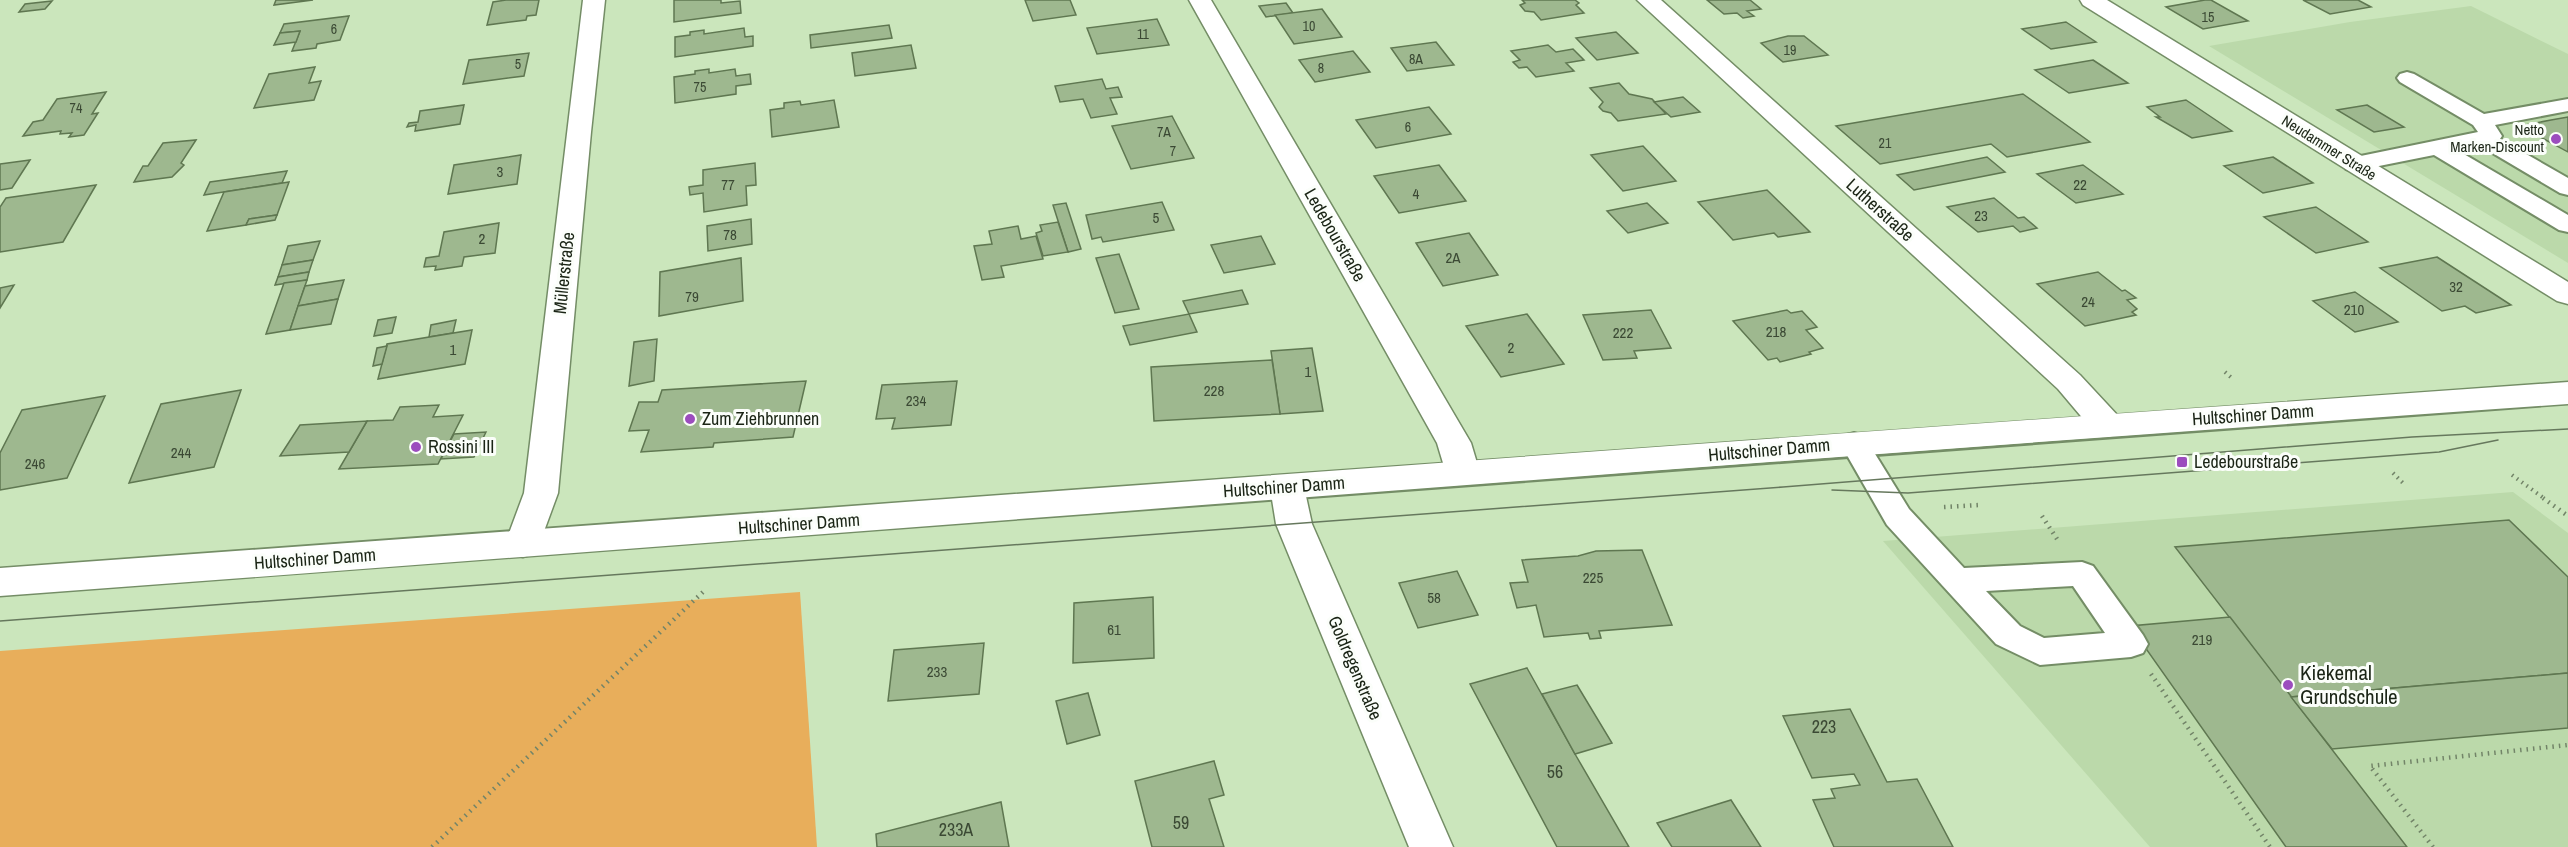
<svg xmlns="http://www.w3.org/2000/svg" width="2568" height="847" viewBox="0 0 2568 847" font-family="'Archivo Narrow',sans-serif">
<rect width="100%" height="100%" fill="#cbe6bc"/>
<g fill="#bbd9aa">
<polygon points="2471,6 2568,54 2568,263 2209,46 2350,22"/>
<polygon points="2513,492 2568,533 2568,847 2150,847 1883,541"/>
</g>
<polygon fill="#e8ae5b" points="800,592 817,847 0,847 0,651"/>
<g fill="#9eb88f" stroke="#5f7751" stroke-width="1.5">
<polygon points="276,0 313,0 274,5"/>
<polygon points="506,0 539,0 536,15 527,16 526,20 487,25 493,2"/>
<polygon points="674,0 721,0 721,3 740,1 741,13 674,22"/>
<polygon points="1025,0 1070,0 1076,15 1033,21"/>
<polygon points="1522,0 1575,0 1579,3 1576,5 1584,13 1541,20 1534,12 1525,11 1520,5 1525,3"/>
<polygon points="1707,0 1750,0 1761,9 1747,11 1754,16 1743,18 1737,13 1724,14"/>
<polygon points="2205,0 2211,0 2248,21 2203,29 2166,7"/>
<polygon points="2303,0 2358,0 2371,7 2330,14"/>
<polygon points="52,1 45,9 19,12 25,4"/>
<polygon points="1286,3 1293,13 1266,17 1259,6"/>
<polygon points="1322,9 1342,37 1294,44 1275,15"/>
<polygon points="349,16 340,40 317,44 316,48 292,51 300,31 280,33 284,24"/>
<polygon points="1157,19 1169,45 1097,54 1087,28"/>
<polygon points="2066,22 2096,42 2051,49 2022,29"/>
<polygon points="889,25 892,38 811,48 810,35"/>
<polygon points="744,28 745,37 753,36 753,46 675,57 675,37 690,35 690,32 704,30 704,34"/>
<polygon points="300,31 296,42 274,45 280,33"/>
<polygon points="1616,32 1638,53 1597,60 1576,38"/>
<polygon points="1788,36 1804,36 1828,55 1783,62 1761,43"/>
<polygon points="1436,42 1454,65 1407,71 1391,48"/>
<polygon points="911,45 916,68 855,76 852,53"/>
<polygon points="1548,45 1556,52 1573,49 1584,60 1566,63 1574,71 1536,77 1527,67 1519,68 1513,62 1520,60 1511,51"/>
<polygon points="1353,51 1370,72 1315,82 1299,60"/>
<polygon points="529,53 524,76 463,84 469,60"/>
<polygon points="2093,60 2128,83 2069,93 2035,70"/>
<polygon points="315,67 309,83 321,81 314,100 254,108 269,74"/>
<polygon points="709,69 709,73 735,69 736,76 750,74 751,84 736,86 736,94 675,103 674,77 695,74 695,71"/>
<polygon points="1102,79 1106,89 1118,87 1122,97 1110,98 1117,114 1091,118 1083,99 1060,102 1055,86"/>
<polygon points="1619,83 1629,94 1652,99 1666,114 1618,121 1611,113 1603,111 1599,107 1603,102 1590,88"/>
<polygon points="106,92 92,114 98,113 84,135 69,137 72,133 60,134 61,131 23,136 33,122 43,120 57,99"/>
<polygon points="2023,94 2090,142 2007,157 1991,144 1880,164 1836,126"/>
<polygon points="1683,97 1700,112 1671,117 1654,102"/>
<polygon points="834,100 839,127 772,137 770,110 784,108 784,103 800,101 801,105"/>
<polygon points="2186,100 2232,131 2192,138 2156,117 2160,117 2147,107"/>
<polygon points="464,105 460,124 415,131 416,125 407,127 409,123 418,122 420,111"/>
<polygon points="2367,105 2404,127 2374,132 2337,110"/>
<polygon points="1429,107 1451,134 1376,148 1356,120"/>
<polygon points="1172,116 1194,158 1131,169 1112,126"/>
<polygon points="2568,117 2568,152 2520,126 2551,120"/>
<polygon points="196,140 181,163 184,165 172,177 134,182 143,166 148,166 163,143"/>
<polygon points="1643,146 1676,181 1623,191 1591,155"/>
<polygon points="521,155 517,184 448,194 454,165"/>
<polygon points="1987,157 2005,172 1914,190 1897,175"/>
<polygon points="2273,157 2313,183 2263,193 2224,166"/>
<polygon points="30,160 12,188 0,190 0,164"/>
<polygon points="755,163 756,185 746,186 747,205 704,212 703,193 690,195 689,187 703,185 703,170"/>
<polygon points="1439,165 1466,201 1399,213 1374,176"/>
<polygon points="2083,165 2123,194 2076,203 2037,174"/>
<polygon points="287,171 282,183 204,195 210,182"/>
<polygon points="289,182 277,215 249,219 246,225 207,231 224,192"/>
<polygon points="96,185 63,242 0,252 0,207 6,198"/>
<polygon points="1767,190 1810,232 1778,237 1774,233 1733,240 1698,202"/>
<polygon points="1994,198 2018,218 2024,217 2037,228 2020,232 2013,226 1978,232 1947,207"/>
<polygon points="1162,202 1174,230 1103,242 1101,237 1092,239 1086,215"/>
<polygon points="1066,203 1081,249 1068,252 1053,205"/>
<polygon points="1647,203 1668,223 1628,233 1607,211"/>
<polygon points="2316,207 2368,242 2316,253 2264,217"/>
<polygon points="277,215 275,220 246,225 249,219"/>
<polygon points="751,219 752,244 708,251 707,226"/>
<polygon points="1058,222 1068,252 1043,256 1036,233 1042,231 1040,225"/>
<polygon points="499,223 495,253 464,257 462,266 435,270 436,266 424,267 426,258 439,256 444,232"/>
<polygon points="1018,226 1021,239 1036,236 1043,259 1001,266 1004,277 982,280 974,246 992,244 989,231"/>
<polygon points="1469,233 1498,275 1443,286 1416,243"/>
<polygon points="1261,236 1275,264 1224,273 1211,245"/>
<polygon points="320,241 313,260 282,265 288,246"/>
<polygon points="1119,254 1139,309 1115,313 1096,258"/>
<polygon points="2437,257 2511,305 2476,313 2465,306 2442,311 2380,268"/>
<polygon points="741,258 743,301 659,316 660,272"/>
<polygon points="313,260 309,272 278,277 282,265"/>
<polygon points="309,272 307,280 275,285 278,277"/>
<polygon points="2098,272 2122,291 2125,290 2136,298 2127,300 2137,309 2132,312 2136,315 2085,326 2037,284"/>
<polygon points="307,280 290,330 266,334 284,283"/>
<polygon points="344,280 338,299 298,306 305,286"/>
<polygon points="14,285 0,308 0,288"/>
<polygon points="1242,290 1248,304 1189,314 1183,301"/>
<polygon points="2355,292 2398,322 2355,332 2313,301"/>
<polygon points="338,299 331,324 290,330 298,306"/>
<polygon points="1651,310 1671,348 1634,351 1637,358 1603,360 1583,315"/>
<polygon points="1787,310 1791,313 1802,311 1817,327 1806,330 1823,348 1809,352 1811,354 1780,362 1777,358 1768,360 1733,321"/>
<polygon points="1189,314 1197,332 1130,345 1123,326"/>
<polygon points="1527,314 1564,364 1501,377 1466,326"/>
<polygon points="396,317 392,333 374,336 378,320"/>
<polygon points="456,320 453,333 429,337 431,325"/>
<polygon points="472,330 465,364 378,379 387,344"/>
<polygon points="657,339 654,381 629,386 634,342"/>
<polygon points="387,346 382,364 373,366 377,348"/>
<polygon points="1312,348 1323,411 1280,414 1271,351"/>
<polygon points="1272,360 1280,414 1154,421 1151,367"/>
<polygon points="806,381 793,437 714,443 713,447 641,452 649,430 629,431 639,402 658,402 662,390"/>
<polygon points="957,381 951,425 892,429 895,418 876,419 882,385"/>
<polygon points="241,390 214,467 129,483 161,404"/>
<polygon points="105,396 67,478 0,490 0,453 22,410"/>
<polygon points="439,405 433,417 463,415 438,464 339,469 367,421 393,420 400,407"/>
<polygon points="367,421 349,452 280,456 300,425"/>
<polygon points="486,432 474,457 441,459 454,434"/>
<polygon points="2509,520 2568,577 2568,673 2291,697 2175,547"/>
<polygon points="1642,550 1672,625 1599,631 1601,638 1590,639 1588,633 1544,637 1536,605 1517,608 1510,583 1528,582 1522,560 1578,556 1596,551"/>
<polygon points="1457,571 1478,615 1418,628 1399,583"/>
<polygon points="1153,597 1154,658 1073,663 1074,603"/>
<polygon points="2230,617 2407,847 2286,847 2130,626"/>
<polygon points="984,643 979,694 888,701 894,650"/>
<polygon points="1527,668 1575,754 1629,847 1557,847 1470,684"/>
<polygon points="2568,673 2568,728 2332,749 2291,697"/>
<polygon points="1577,685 1612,743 1575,754 1542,694"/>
<polygon points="1088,693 1100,735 1067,744 1056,701"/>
<polygon points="1850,709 1887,782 1917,779 1953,847 1834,847 1813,800 1835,798 1831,789 1860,785 1854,774 1812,778 1783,716"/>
<polygon points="1214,761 1224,795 1209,799 1224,847 1152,847 1135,781"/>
<polygon points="1731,800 1761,847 1672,847 1657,823"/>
<polygon points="1001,802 1009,847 877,847 876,834"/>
</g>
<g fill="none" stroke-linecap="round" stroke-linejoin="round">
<g stroke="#748d66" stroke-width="4">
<g id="service">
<polygon points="2407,72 2414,74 2484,114 2568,99 2568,111 2495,125 2502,136 2500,139 2568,178 2568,195 2560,193 2479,145 2457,150 2568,215 2568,232 2559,230 2434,155 2354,171 2346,169 2343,164 2346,159 2478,132 2473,125 2400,82 2397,78 2400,74"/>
<path d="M1854 433 1864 436 1909 509 1964 568 2082 562 2093 566 2143 635 2148 644 2143 653 2131 657 2040 665 1996 644 1887 525 1840 443 1844 436ZM2073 586 2105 633 2044 638 2020 626 1986 591Z"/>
</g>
</g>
<g stroke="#748d66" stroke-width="3">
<g id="minor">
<polygon points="583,0 605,0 591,132 558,493 536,553 523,557 510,553 505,544 524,493"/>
<polygon points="1189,0 1211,0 1471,443 1480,473 1475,481 1463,485 1451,481 1446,473 1437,443"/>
<polygon points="1637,0 1661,0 2080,375 2120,418 2125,426 2120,434 2108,437 2096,434 2058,389"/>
<polygon points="2080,0 2107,0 2568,282 2568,304 2557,301 2083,5"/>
<polygon points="1287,475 1299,478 1304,487 1312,524 1453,847 1409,847 1276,524 1270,487 1275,478"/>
</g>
</g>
<g stroke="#748d66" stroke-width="3">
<path id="secondary" d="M2568 382V404C1712 464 856 533 0 596V568C856 507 1712 441 2568 382Z"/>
</g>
<g stroke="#728468" stroke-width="4" stroke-dasharray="1.5 4.5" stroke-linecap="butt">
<polyline points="2225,372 2233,379"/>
<polyline points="2393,473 2404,484"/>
<polyline points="2512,475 2545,499"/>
</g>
<g stroke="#728468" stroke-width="4.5" stroke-dasharray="1.5 5" stroke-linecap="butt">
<polyline points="2543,498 2568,516"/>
<polyline points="1944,507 1979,505"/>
<polyline points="2042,516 2057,539"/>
<polyline points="2151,674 2270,847"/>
<polyline points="432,847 704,591"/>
<polyline points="2433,847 2370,766 2568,745"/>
</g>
<use href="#service" fill="#fff" fill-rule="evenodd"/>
<use href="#minor" fill="#fff" fill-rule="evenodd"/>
<use href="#secondary" fill="#fff" fill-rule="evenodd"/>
<g stroke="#66785d" stroke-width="1.5">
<polyline points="1832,490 1908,493 2439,452 2498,440"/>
<polyline points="0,621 1783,487 2412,437 2568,429"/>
</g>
</g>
<g fill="#9c4dbe" stroke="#fbfefa" stroke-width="2">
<circle cx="2556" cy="139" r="6"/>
<circle cx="690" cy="419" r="6"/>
<circle cx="416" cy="447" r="6"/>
<rect x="2176" y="456" width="12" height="12" rx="3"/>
<circle cx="2288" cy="685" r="6"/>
</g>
<g text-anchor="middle" stroke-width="6" stroke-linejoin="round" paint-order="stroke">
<g font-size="14" fill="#3b4934">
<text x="2208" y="22">15</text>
<text x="1309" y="31">10</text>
<text x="334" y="34">6</text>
<text x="1143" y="39">11</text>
<text x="1790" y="55">19</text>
<text x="1416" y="64">8A</text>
<text x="518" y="69">5</text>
<text x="1321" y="73">8</text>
<text x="700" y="92">75</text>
<text x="76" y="113">74</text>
<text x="1408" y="132">6</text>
<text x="1164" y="137">7A</text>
<text x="1885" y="148">21</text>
<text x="1173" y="156">7</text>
</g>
<g font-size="15" fill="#1a2415" stroke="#fbfefa" text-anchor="end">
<text x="2544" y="135">Netto<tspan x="2544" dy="17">Marken-Discount</tspan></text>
</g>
<g font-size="15" fill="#1a2415" stroke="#fbfefa">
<text transform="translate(2329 148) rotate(32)" y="5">Neudammer Straße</text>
</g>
<g font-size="15" fill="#3b4934">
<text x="500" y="177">3</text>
<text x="728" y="190">77</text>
<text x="2080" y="190">22</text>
<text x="1416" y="199">4</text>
<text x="1981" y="221">23</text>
<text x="1156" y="223">5</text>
<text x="730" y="240">78</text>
<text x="482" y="244">2</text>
<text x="1453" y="263">2A</text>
<text x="2456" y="292">32</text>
<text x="692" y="302">79</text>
<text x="2088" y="307">24</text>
<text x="2354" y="315">210</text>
<text x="1776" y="337">218</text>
<text x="1623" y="338">222</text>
<text x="1511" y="353">2</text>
<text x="453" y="355">1</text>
<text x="1308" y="377">1</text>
<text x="1214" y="396">228</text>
<text x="916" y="406">234</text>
<text x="181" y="458">244</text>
<text x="35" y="469">246</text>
<text x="1593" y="583">225</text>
<text x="1434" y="603">58</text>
<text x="1114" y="635">61</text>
<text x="2202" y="645">219</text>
<text x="937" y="677">233</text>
</g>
<g font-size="18" fill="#1a2415" stroke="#fbfefa">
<text transform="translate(1880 210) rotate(42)" y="6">Lutherstraße</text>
<text transform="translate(1335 235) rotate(60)" y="6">Ledebourstraße</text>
<text transform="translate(564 273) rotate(-84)" y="6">Müllerstraße</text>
<text transform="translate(2253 415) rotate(-4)" y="6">Hultschiner Damm</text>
<text transform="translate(1769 450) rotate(-5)" y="6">Hultschiner Damm</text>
<text transform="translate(1284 487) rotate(-4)" y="6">Hultschiner Damm</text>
<text transform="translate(799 524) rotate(-4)" y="6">Hultschiner Damm</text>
<text transform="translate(315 559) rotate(-4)" y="6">Hultschiner Damm</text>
<text transform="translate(1355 668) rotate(67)" y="6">Goldregenstraße</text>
</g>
<g font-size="18" fill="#1a2415" stroke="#fbfefa" text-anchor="start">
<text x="702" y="425">Zum Ziehbrunnen</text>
<text x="428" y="453">Rossini III</text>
<text x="2194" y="468">Ledebourstraße</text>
</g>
<g font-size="18" fill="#3b4934">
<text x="1824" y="733">223</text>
<text x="1555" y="778">56</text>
<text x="1181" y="829">59</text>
<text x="956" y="836">233A</text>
</g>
<g font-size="21" fill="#1a2415" stroke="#fbfefa" text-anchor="start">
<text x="2300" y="680">Kiekemal<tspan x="2300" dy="24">Grundschule</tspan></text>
</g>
</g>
</svg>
